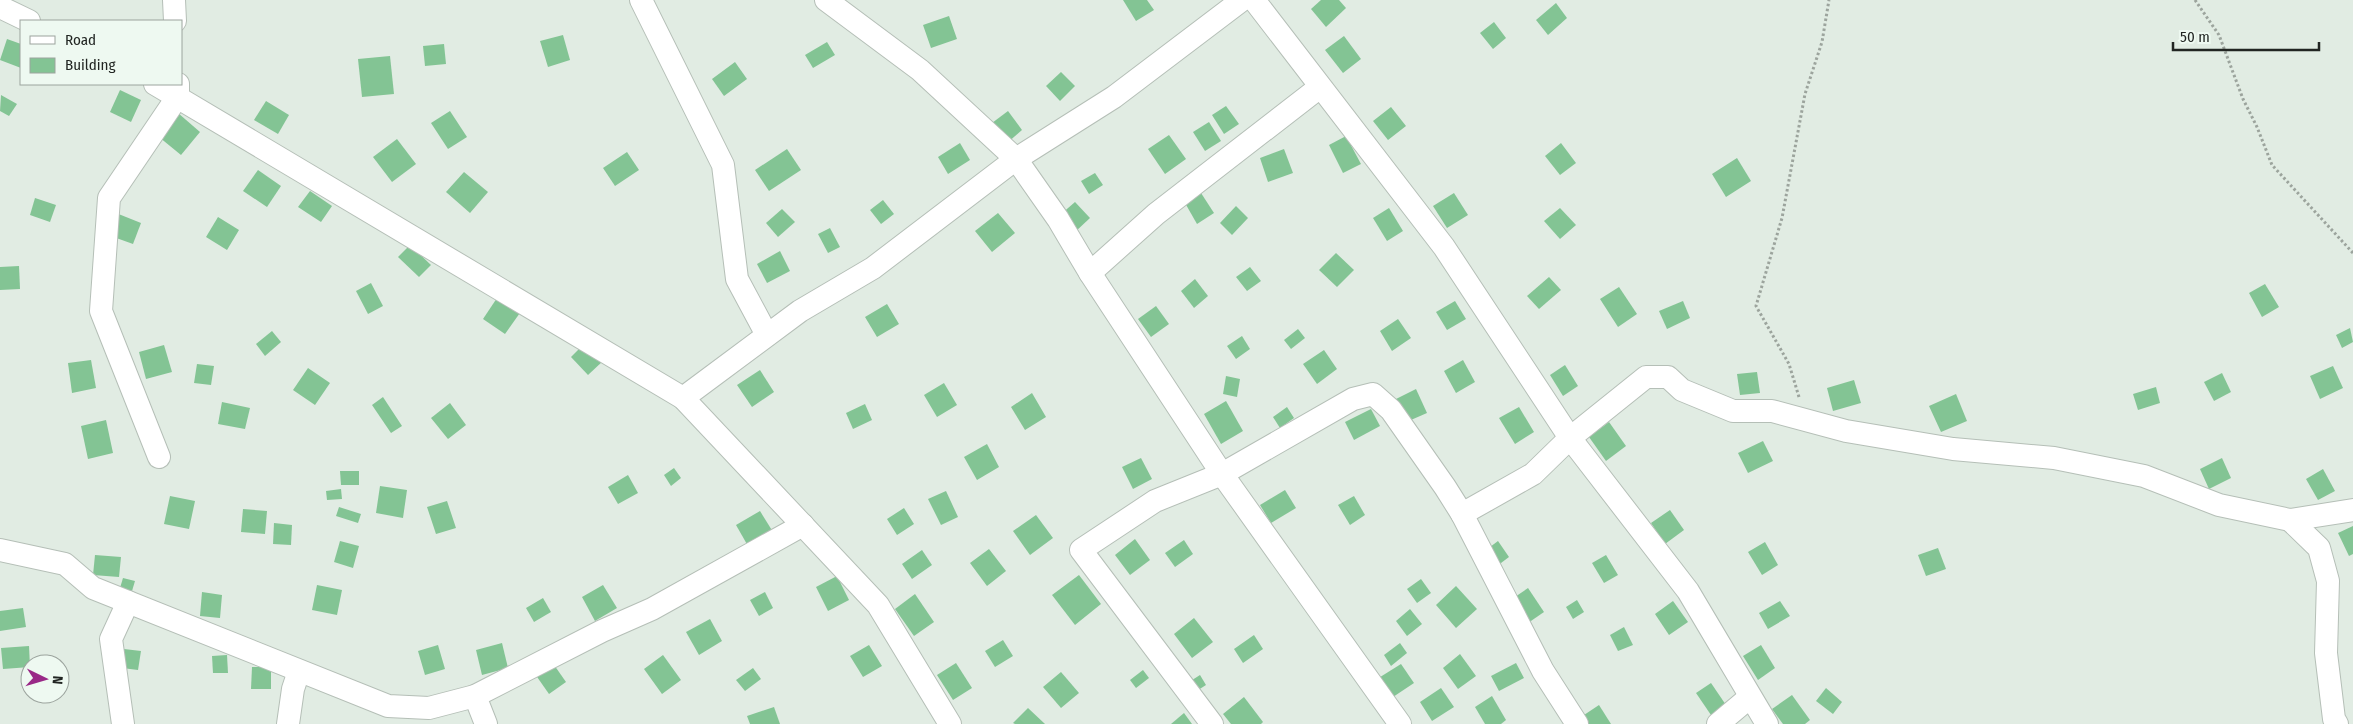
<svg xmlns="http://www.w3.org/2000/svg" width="2353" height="724" viewBox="0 0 2353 724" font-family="'Fira Sans Condensed',sans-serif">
<rect width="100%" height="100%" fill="#e1ece3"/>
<g fill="#83c494">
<polygon points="1123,0 1147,0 1154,10 1136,21"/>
<polygon points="1321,0 1339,0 1346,8 1326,27 1311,9"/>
<polygon points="1556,3 1567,18 1548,35 1536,20"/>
<polygon points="949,16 957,39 931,48 923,25"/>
<polygon points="1494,22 1506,38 1493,49 1480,33"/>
<polygon points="563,35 570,60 548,67 540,41"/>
<polygon points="1344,36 1361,59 1343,73 1325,50"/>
<polygon points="7,39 21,44 21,68 0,60"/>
<polygon points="827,42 835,55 813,68 805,55"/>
<polygon points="444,44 446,64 425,66 423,46"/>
<polygon points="390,56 394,94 362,97 358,59"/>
<polygon points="735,62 747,79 724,96 712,79"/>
<polygon points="1061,72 1075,86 1060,101 1046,86"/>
<polygon points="120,90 141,100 131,122 110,112"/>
<polygon points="1,95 17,104 9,116 0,111"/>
<polygon points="266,101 289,115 278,134 254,120"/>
<polygon points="1226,106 1239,124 1224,134 1212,115"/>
<polygon points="1391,107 1406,126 1388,140 1373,121"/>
<polygon points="450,111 467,137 448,149 431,123"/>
<polygon points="1008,111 1022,130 1007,143 992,123"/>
<polygon points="178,113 200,132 181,155 159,137"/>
<polygon points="1209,122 1221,141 1205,151 1193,132"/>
<polygon points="1169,135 1186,159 1165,174 1148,149"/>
<polygon points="1346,136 1361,164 1343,173 1329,145"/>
<polygon points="397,139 416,164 392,182 373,157"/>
<polygon points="960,143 970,160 948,174 938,157"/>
<polygon points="1561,143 1576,163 1560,175 1545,156"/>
<polygon points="787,149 801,170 769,191 755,170"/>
<polygon points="1284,149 1293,173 1268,182 1260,158"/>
<polygon points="627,152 639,170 615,186 603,168"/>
<polygon points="1737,158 1751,181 1726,197 1712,174"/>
<polygon points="258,170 281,186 267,207 243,191"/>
<polygon points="464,172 488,192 470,213 446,192"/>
<polygon points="1095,173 1103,185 1089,194 1081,181"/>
<polygon points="310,191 332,206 321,222 298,207"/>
<polygon points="1201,193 1214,213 1197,224 1185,203"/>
<polygon points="1454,193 1468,215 1447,228 1433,206"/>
<polygon points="35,198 56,205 50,222 30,215"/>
<polygon points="883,200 894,214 881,224 870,210"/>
<polygon points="1075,202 1090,218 1075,232 1060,215"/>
<polygon points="1236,206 1248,218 1232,235 1220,223"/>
<polygon points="1389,208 1403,231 1387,241 1373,218"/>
<polygon points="1560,208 1576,225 1560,239 1544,221"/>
<polygon points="782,209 795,222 778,237 766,223"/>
<polygon points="116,213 141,223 133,244 108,235"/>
<polygon points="998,213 1015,233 992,252 975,231"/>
<polygon points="218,217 239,230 227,250 206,237"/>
<polygon points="830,228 840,247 828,253 818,234"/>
<polygon points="410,245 431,265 419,277 398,257"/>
<polygon points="780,251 790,271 767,283 757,264"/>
<polygon points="1336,253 1354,270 1337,287 1319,270"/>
<polygon points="19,266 20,289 0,290 0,267"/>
<polygon points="1250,267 1261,281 1247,291 1236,277"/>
<polygon points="1549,277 1561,290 1539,309 1527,296"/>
<polygon points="1195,279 1208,296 1194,308 1181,291"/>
<polygon points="371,283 383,306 368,314 356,291"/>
<polygon points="2265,284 2279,307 2262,317 2249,293"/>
<polygon points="1619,287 1637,314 1618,327 1600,299"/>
<polygon points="499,295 522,310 505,334 483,319"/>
<polygon points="1455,301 1466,319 1447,330 1436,312"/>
<polygon points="1683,301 1690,318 1667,329 1659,311"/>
<polygon points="887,304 899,324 877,337 865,317"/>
<polygon points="1156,306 1169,324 1151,337 1138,319"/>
<polygon points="1398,319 1411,338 1392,351 1380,331"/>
<polygon points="2350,328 2353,342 2342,348 2336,335"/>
<polygon points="1298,329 1305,338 1291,349 1284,340"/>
<polygon points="272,331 281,342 265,356 256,344"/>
<polygon points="1242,336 1250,349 1236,359 1227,346"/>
<polygon points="585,343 603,361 588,375 571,357"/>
<polygon points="164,345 172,372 146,379 139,352"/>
<polygon points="1324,350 1337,369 1317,384 1303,364"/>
<polygon points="91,360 96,388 72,393 68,363"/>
<polygon points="1463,360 1475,382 1456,393 1444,371"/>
<polygon points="197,364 214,366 211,385 194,383"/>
<polygon points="1565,365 1578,386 1563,396 1550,375"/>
<polygon points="2333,366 2343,388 2320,399 2310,376"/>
<polygon points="308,368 330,383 315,405 293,390"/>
<polygon points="760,370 774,392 752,407 737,385"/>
<polygon points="1757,372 1760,393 1740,395 1737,374"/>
<polygon points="2222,373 2231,392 2214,401 2204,382"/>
<polygon points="1226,376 1240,379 1237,397 1223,394"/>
<polygon points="1854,380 1861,403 1833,411 1827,388"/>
<polygon points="944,383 957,405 937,417 924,395"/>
<polygon points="2156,387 2160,403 2138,410 2133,394"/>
<polygon points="1416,389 1427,413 1404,423 1394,400"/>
<polygon points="1032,393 1046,417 1025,430 1011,407"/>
<polygon points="1956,394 1967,421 1941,432 1929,406"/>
<polygon points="383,397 402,426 391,433 372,405"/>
<polygon points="1226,401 1243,431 1221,444 1204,414"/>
<polygon points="222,402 250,408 245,429 218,424"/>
<polygon points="450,403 466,425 448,439 431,418"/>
<polygon points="865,404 872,420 853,429 846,413"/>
<polygon points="1287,407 1294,418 1280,428 1273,417"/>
<polygon points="1519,407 1534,432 1515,444 1499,418"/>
<polygon points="1371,409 1380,426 1354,440 1345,422"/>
<polygon points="106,420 113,453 88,459 81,426"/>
<polygon points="1609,422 1626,446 1606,461 1589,437"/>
<polygon points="1763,441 1773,461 1748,473 1738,453"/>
<polygon points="987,444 999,467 977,480 964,457"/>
<polygon points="1141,458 1152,479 1133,489 1122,467"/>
<polygon points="2222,458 2231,478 2209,489 2200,469"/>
<polygon points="674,468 681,478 671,486 664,475"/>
<polygon points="2323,469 2335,491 2318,500 2306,479"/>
<polygon points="340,471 359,471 359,485 341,485"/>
<polygon points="628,475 638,493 618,504 608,487"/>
<polygon points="380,486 407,490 403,518 376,513"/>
<polygon points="341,489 342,499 327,500 326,491"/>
<polygon points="1285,490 1296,508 1271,523 1260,505"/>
<polygon points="946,491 958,517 941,525 928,499"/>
<polygon points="170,496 195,501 189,529 164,524"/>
<polygon points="1354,496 1365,515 1350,525 1338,505"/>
<polygon points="447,501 456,528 436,534 427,507"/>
<polygon points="339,507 361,514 358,523 336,516"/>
<polygon points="904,508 914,524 897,535 887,519"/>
<polygon points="243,509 267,511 265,534 241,532"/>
<polygon points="1670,510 1684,530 1665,544 1651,523"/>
<polygon points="760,511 773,532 748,546 736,525"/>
<polygon points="1036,515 1053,538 1030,555 1013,531"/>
<polygon points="274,523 292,525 291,545 273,544"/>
<polygon points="2353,526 2353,554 2349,556 2338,533"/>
<polygon points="1135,539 1150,560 1130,575 1115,555"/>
<polygon points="1184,540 1193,554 1175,567 1165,553"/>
<polygon points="340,541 359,546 353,568 334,562"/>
<polygon points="1498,541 1509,557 1497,566 1486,550"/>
<polygon points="1765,542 1778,565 1762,575 1748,552"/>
<polygon points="1938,548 1946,569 1926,576 1918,555"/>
<polygon points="989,549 1006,571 987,586 970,563"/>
<polygon points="922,550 932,565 912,579 902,564"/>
<polygon points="95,555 121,557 119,577 93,575"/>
<polygon points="1606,555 1618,575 1604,583 1592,563"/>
<polygon points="1079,575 1101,604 1075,625 1052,595"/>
<polygon points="837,576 849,600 828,611 816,587"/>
<polygon points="123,578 135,581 132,591 120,588"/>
<polygon points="1421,579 1431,593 1417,603 1407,589"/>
<polygon points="317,585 342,590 337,615 312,610"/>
<polygon points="603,585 617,608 595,621 582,597"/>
<polygon points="1456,586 1477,609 1456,628 1436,605"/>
<polygon points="1528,588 1544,612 1528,623 1512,599"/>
<polygon points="202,592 222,595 220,618 200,616"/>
<polygon points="765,592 773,608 759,616 750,600"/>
<polygon points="915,594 934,622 914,636 895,609"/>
<polygon points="543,598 551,612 534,622 526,608"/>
<polygon points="1577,600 1584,612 1573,619 1566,607"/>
<polygon points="1673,601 1688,622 1669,635 1655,614"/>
<polygon points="1780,601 1790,616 1768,629 1759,613"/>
<polygon points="23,608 26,627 0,631 0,611"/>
<polygon points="1410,609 1422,624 1407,636 1396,621"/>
<polygon points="1194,618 1213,642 1192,658 1174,634"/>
<polygon points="710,619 722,641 699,655 686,632"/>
<polygon points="1624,627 1633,645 1618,651 1610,635"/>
<polygon points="1254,635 1263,649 1243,663 1234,649"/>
<polygon points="1003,640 1013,656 995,667 985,651"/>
<polygon points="502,643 508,668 482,675 476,650"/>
<polygon points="1400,643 1407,653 1391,666 1384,655"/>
<polygon points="438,645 445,669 425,675 418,651"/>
<polygon points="869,645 882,666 863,677 850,656"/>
<polygon points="1761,645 1775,668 1758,680 1743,656"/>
<polygon points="29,646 30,667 3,669 1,648"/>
<polygon points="124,649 141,651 138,670 122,668"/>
<polygon points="1460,654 1476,676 1458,689 1443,668"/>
<polygon points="227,655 228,673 213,673 212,656"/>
<polygon points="663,655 681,680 662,694 644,669"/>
<polygon points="552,662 566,682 549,694 535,674"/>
<polygon points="956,663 972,688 953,700 937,675"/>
<polygon points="1516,663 1524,678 1499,691 1491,676"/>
<polygon points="1401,664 1414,683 1390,699 1377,679"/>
<polygon points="252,667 271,667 271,689 251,689"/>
<polygon points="753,668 761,679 745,691 736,680"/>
<polygon points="1143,670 1149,678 1136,688 1130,680"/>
<polygon points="1061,672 1079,693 1061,708 1043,687"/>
<polygon points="1200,675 1206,685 1195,692 1189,682"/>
<polygon points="1711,683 1726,705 1711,715 1696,693"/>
<polygon points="1441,688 1454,707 1432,721 1420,702"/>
<polygon points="1826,688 1842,702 1833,714 1816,701"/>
<polygon points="1792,695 1810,720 1805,724 1783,724 1772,709"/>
<polygon points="1492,696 1506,720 1501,724 1485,724 1475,707"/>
<polygon points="1244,697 1263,722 1261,724 1231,724 1223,714"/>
<polygon points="1599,705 1611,724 1585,724 1581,717"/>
<polygon points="774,707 780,724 750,724 747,716"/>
<polygon points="1028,708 1045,724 1015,724 1013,723"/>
<polygon points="1184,713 1192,724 1171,724"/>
</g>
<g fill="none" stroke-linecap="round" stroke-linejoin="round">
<g stroke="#b5bfb7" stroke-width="24">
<g id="minor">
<polyline points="174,0 175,21"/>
<polyline points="641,0 723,165 737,279 767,335"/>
<polyline points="826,0 920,70 1016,159 1058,219 1090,273 1222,474 1400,724"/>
<polyline points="1254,0 1444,247 1570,438 1688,591 1767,724"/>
<polyline points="0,7 29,21"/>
<polyline points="155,84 683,398 878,605 950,724"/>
<polyline points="1090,273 1156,214 1320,87"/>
<polyline points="683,398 800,311 873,268 1016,159 1114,97 1242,0"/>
<polyline points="159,457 101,311 109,198 178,96 178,84"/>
<polyline points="1462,514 1533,474 1570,438 1646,377 1668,377 1682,390 1733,411 1772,411 1846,431 1953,449 2054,458 2144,476 2219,505 2290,520 2353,510"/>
<polyline points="2290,520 2319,548 2328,581 2326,653 2334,719 2337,724"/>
<polyline points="0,550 65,564 93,588 388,706 429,708 475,696 602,631 652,609 803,525"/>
<polyline points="475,696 486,724"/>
<polyline points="123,724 111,639 128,602"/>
<polyline points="288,724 293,689 299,671"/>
<polyline points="1212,724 1081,550 1155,501 1222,474 1353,399 1373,394 1391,410 1445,487 1462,514 1543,671 1577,724"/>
<polyline points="1718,724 1750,697"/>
</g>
</g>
<g stroke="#9ca49d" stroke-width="3" stroke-dasharray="2.5 2.5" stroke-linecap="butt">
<polyline points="2195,0 2219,35 2243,99 2257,127 2272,165 2353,253"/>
<polyline points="1799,397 1789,364 1756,306 1782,218 1805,94 1822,42 1829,0"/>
</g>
<use href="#minor" stroke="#fff" stroke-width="22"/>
</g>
<rect x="20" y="20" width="162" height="65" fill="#eef9f1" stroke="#9ca49e"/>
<rect x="30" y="36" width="25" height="8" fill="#ffffff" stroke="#9ca49e"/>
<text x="65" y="45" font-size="15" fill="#212522">Road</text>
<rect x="30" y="58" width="25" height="15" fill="#83c494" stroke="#9ca49e"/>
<text x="65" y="70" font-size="15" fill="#212522">Building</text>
<g transform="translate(45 679) rotate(95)"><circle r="24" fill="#eef9f1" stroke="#9ca49e"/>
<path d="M0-4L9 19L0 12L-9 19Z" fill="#992987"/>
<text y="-8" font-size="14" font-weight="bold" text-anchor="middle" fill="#212522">N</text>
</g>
<path d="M2173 42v8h146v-8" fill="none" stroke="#212522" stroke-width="2.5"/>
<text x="2180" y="42" font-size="15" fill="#212522" stroke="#eef9f1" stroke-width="4" paint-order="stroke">50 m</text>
</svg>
